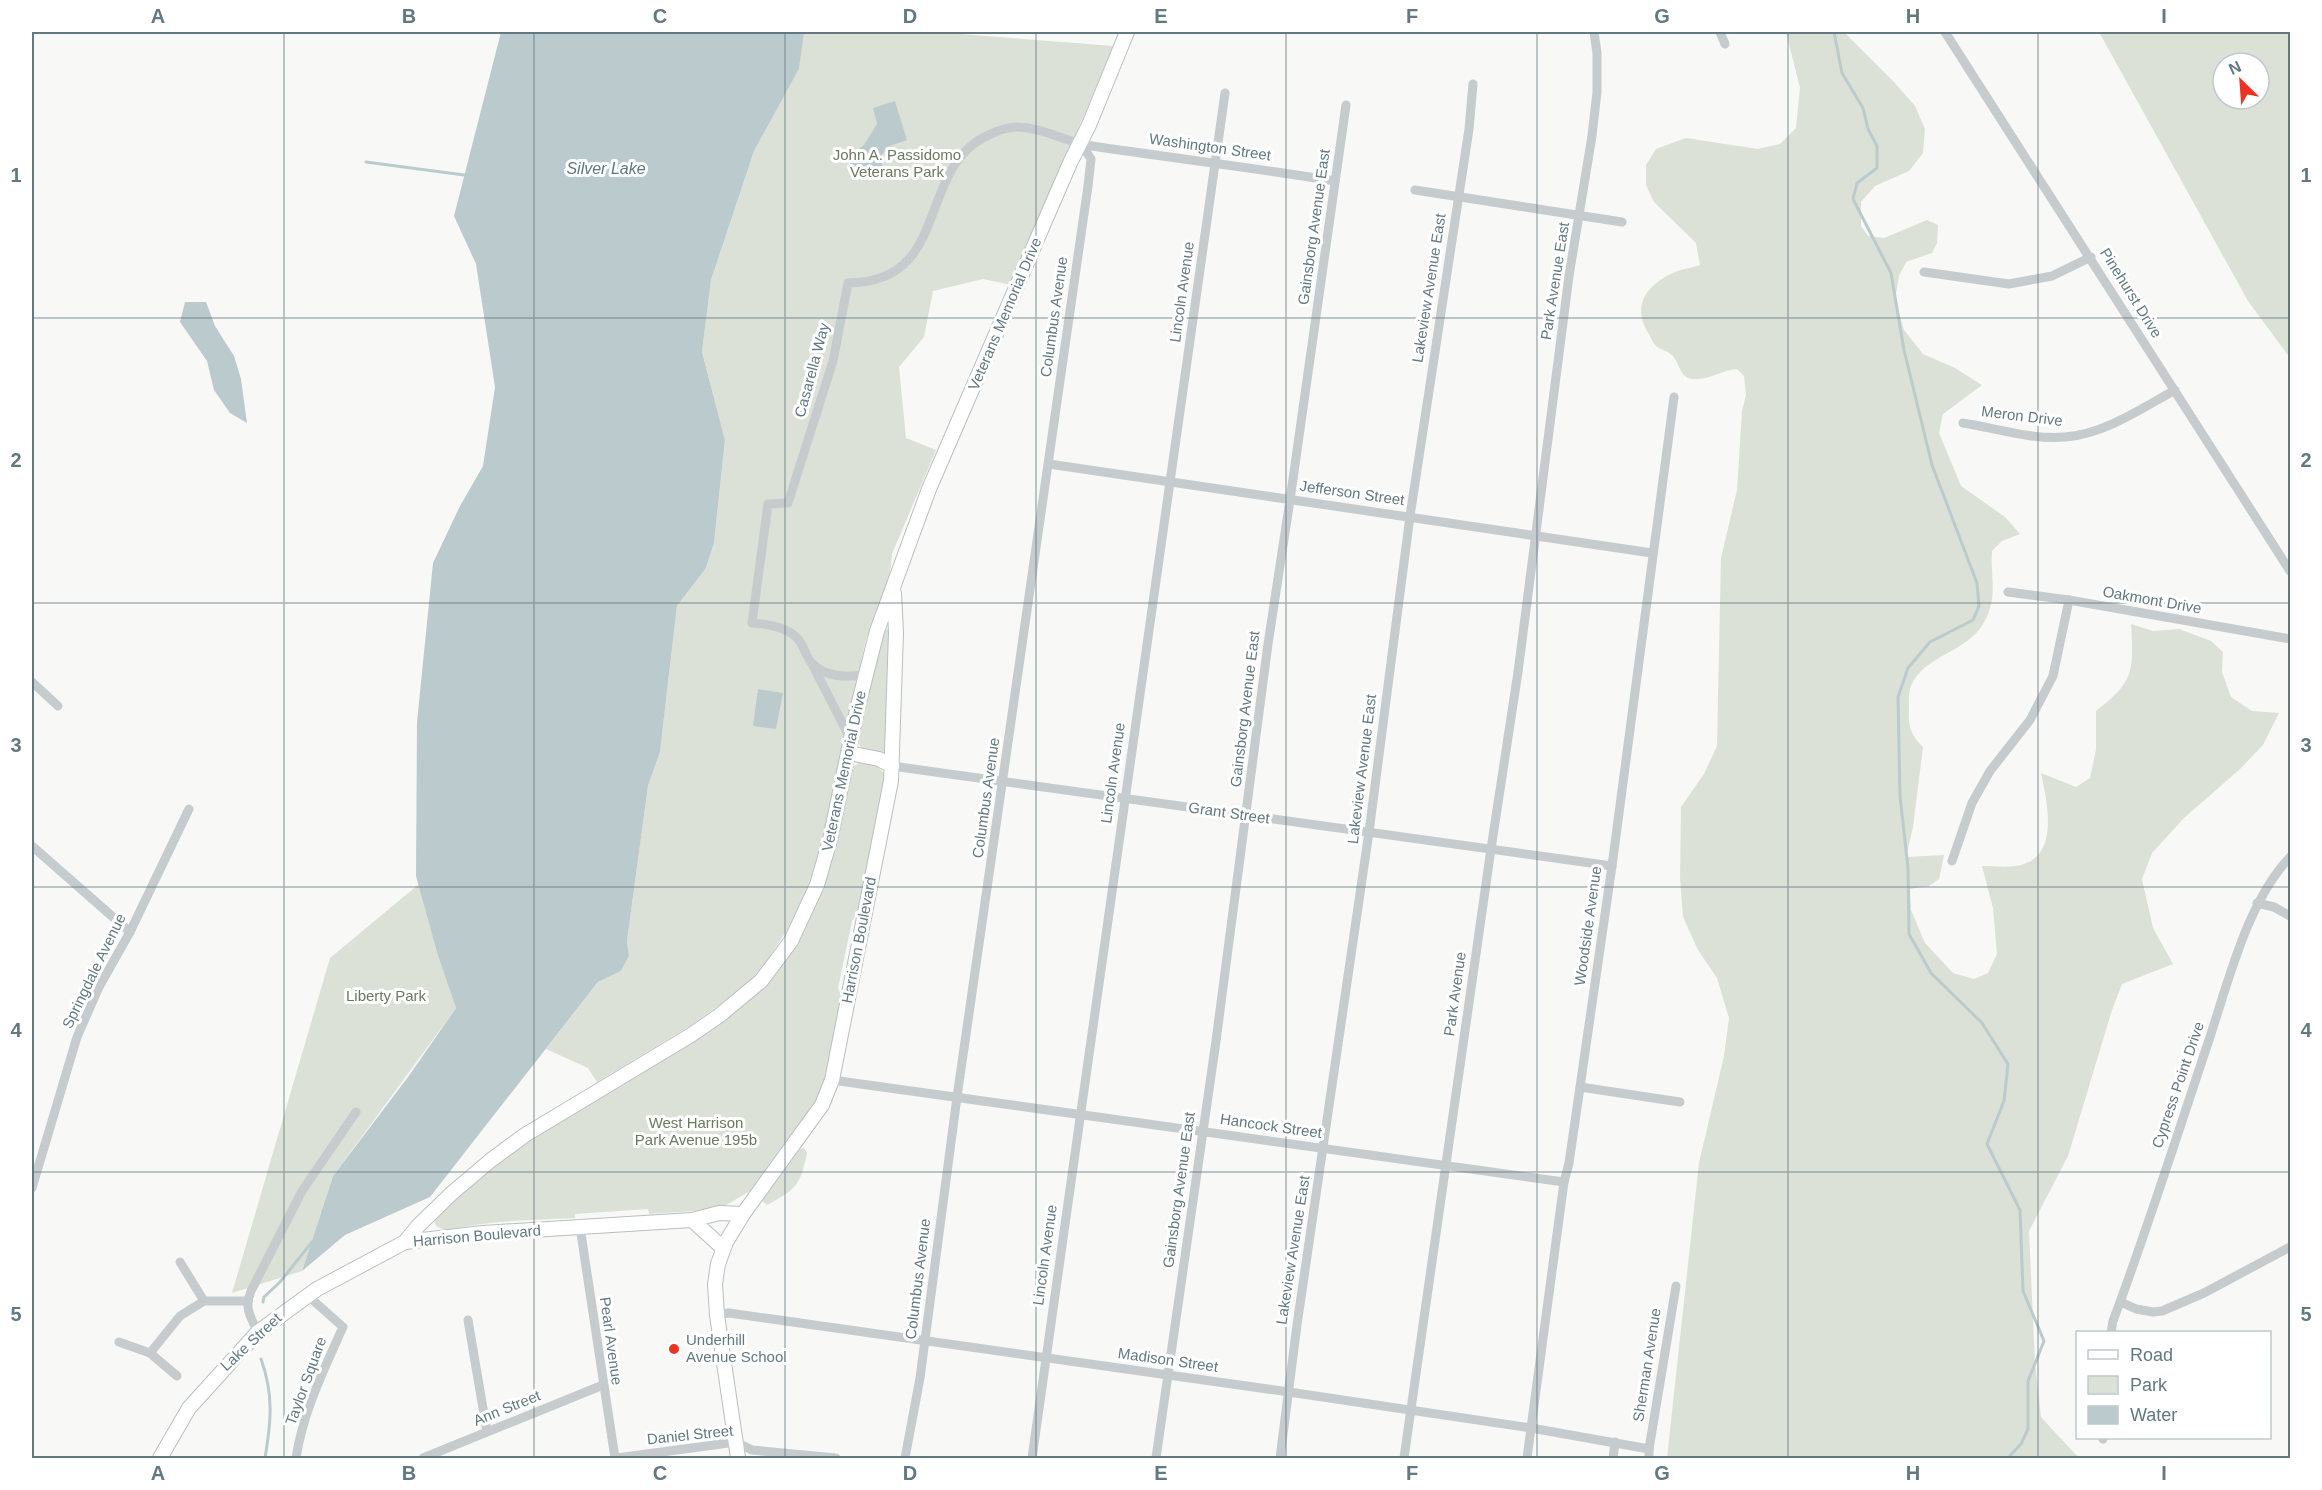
<svg xmlns="http://www.w3.org/2000/svg" width="2322" height="1490" viewBox="0 0 2322 1490" font-family="Arial,sans-serif">
<rect width="100%" height="100%" fill="#f8f8f6"/>
<g fill="#dbe1d6" fill-rule="evenodd">
<polygon points="824,32 934,32 1114,46 1011,285 983,279 933,291 924,337 899,367 906,438 936,450 892,554 890,575 866,639 829,812 818,857 798,914 761,969 742,989 690,1026 597,1082 588,1068 546,1049 598,982 621,971 629,956 627,941 648,786 660,752 677,606 706,568 714,543 725,440 702,352 711,280 754,151 799,69 803,34"/>
<path d="M1786 32H1844L1894 82 1915 106 1925 129 1923 153 1909 171 1875 186 1861 202V226L1868 236 1884 238 1927 220 1938 225 1937 243 1932 253 1906 262 1899 276 1895 300 1904 330 1923 354 1955 368 1982 385 1943 414 1939 433 1961 486 2005 517 2020 534 2002 541 1992 551C1990 580 1999 596 1983 624 1966 653 1924 655 1911 686 1908 693 1909 703 1909 710 1908 726 1911 736 1923 747L1913 827 1906 857 1944 855 1939 879 1929 886 1910 889 1911 910 1925 943 1953 973 1974 979 1988 973 1997 954 1993 908 1982 866C1994 866 2009 868 2021 865 2060 855 2047 802 2041 773L2076 787 2090 778 2096 750V711C2134 682 2134 671 2131 624L2153 631 2179 629 2211 641 2223 652 2222 672 2231 697 2252 711 2279 713 2263 745 2240 769 2184 818 2152 853 2142 879 2153 928 2173 964 2122 984 2112 1010 2068 1156 2029 1231 2035 1363 2041 1417 2076 1455 2082 1458H1667L1699 1163 1724 1056 1729 1018 1717 978 1698 950 1683 917 1680 877 1681 807 1704 774 1717 746 1721 558 1737 490 1742 411 1746 395 1744 376 1737 369C1721 370 1708 381 1692 379 1679 377 1680 363 1672 355 1668 351 1661 350 1656 346 1653 343 1651 338 1649 334 1631 307 1646 285 1673 273 1681 269 1691 268 1700 265L1696 243 1654 202 1646 185V165L1656 149 1686 138 1758 149 1780 144 1796 128 1800 88Z"/>
<path d="M2099 32H2290V358L2248 301ZM2223 63H2259V99H2223Z"/>
<polygon points="886,629 889,631 885,750 880,754 864,750 857,743 866,694 884,630"/>
<path d="M861 762 877 766 885 774 859 911 852 921 838 988 841 995 824 1085 817 1100 760 1180 750 1191 723 1207 708 1210 649 1214 648 1209 575 1214V1218C539 1220 503 1220 468 1226 457 1228 445 1232 436 1226L434 1218 480 1177 521 1145 564 1117 665 1058 790 952 809 920 823 883 850 772 852 767Z"/>
<polygon points="419,884 456,1008 333,1176 302,1271 232,1293 330,958"/>
<path d="M804 1148 807 1153C800 1186 796 1189 767 1205L762 1201 800 1149Z"/>
</g>
<g fill="#bbcbcd">
<polygon points="501,32 804,32 799,69 754,151 711,280 702,352 725,440 714,543 706,568 677,606 660,752 648,786 627,941 629,956 621,971 598,982 430,1197 345,1235 302,1271 333,1176 408,1077 456,1008 437,952 416,876 417,722 433,563 460,506 483,466 495,387 476,264 454,216"/>
<path d="M895 101 907 140 887 147 882 155V177C867 175 856 171 846 159L864 145 877 124 873 108Z"/>
<polygon points="185,302 206,302 215,326 234,356 241,379 247,423 230,413 214,390 207,361 180,322"/>
<polygon points="758,689 783,693 776,729 753,726"/>
</g>
<g fill="none" stroke-linecap="round" stroke-linejoin="round">
<g stroke="#bbcbcd" stroke-width="3">
<polyline points="1834,32 1842,73 1863,108 1868,129 1877,146 1877,168 1857,183 1853,199 1891,273 1904,350 1932,465 1977,583 1979,606 1973,620 1930,642 1908,668 1898,697 1900,796 1908,868 1909,934 1931,973 1982,1023 2008,1064 2004,1101 1987,1144 2020,1210 2023,1291 2044,1341 2028,1381 2028,1429 2021,1444 2008,1458"/>
<polyline points="366,162 464,175"/>
<polyline points="263,1302 264,1297 280,1282 312,1242"/>
<path d="M261 1359C274 1395 271 1422 265 1458"/>
</g>
<g stroke="#b8bfc2" stroke-width="16">
<g id="secondary">
<polyline points="849,753 879,759 892,766"/>
<polyline points="692,1220 723,1248"/>
<polyline points="405,1242 483,1233 692,1220 719,1213 743,1214"/>
<polyline points="160,1458 189,1408 258,1332 317,1289 405,1242 418,1226 452,1193 491,1160 525,1135 691,1035 720,1015 761,981 791,941 817,885 830,840 857,710 877,631 929,489 1070,163 1089,125 1127,32"/>
<polyline points="738,1458 717,1315 715,1284 718,1264 726,1242 743,1214 822,1105 832,1080 891,781 896,633 894,593"/>
</g>
</g>
<g stroke="#c6cbcd" stroke-width="9">
<polyline points="1720,32 1725,44"/>
<polyline points="1945,32 2290,571"/>
<polyline points="1415,190 1622,222"/>
<polyline points="1924,272 2009,284 2052,276 2091,257"/>
<path d="M1963 423C1994 428 2033 440 2065 437 2104 434 2141 409 2175 390"/>
<polyline points="1049,464 1652,553"/>
<polyline points="2008,592 2069,600 2290,639"/>
<polyline points="812,664 851,740"/>
<path d="M865 675C846 677 825 678 811 662 805 655 804 645 797 638 787 627 767 624 752 623L768 504 788 503 833 361 848 283C954 282 914 166 991 134 998 130 1010 127 1017 127 1044 128 1066 142 1092 146 1173 158 1254 168 1335 181"/>
<polyline points="32,682 58,706"/>
<polyline points="892,766 1612,866"/>
<polyline points="32,846 130,932"/>
<polyline points="1952,861 1972,803 1990,771 2030,720 2053,676 2069,600"/>
<polyline points="2257,903 2274,907 2290,916"/>
<polyline points="832,1080 1564,1182"/>
<polyline points="1580,1087 1680,1102"/>
<polyline points="32,1188 77,1037 99,987 130,932 189,809"/>
<polyline points="580,1227 615,1458"/>
<polyline points="180,1262 204,1301"/>
<polyline points="2121,1302 2136,1309 2153,1312 2162,1311 2204,1293 2290,1247"/>
<polyline points="717,1315 729,1313 1289,1392 1531,1428 1649,1449"/>
<polyline points="468,1320 487,1432"/>
<path d="M258 1332C250 1317 244 1307 251 1291L302 1191 356 1112"/>
<path d="M2111 1332 2113 1321C2148 1228 2178 1132 2210 1037 2229 979 2248 901 2290 857"/>
<polyline points="119,1342 150,1353 177,1376"/>
<polyline points="150,1353 180,1316 204,1301 247,1301"/>
<polyline points="2103,1439 2103,1438"/>
<path d="M296 1458C303 1412 324 1369 343 1327L307 1295"/>
<polyline points="423,1458 603,1385"/>
<polyline points="617,1458 736,1442 752,1450 836,1458"/>
<polyline points="905,1458 920,1378 957,1097 1088,186 1091,159 1081,144"/>
<polyline points="1032,1458 1225,93"/>
<polyline points="1156,1458 1216,1041 1268,644 1290,500 1346,105"/>
<polyline points="1280,1458 1297,1325 1369,832 1410,516 1469,129 1473,84"/>
<polyline points="1404,1458 1491,849 1518,672 1569,276 1592,136 1597,92 1597,53 1594,32"/>
<polyline points="1527,1458 1564,1182 1569,1163 1612,866 1674,397"/>
<polyline points="1613,1458 1615,1442"/>
<polyline points="1649,1458 1649,1449 1676,1286"/>
</g>
<use href="#secondary" stroke="#fff" stroke-width="14"/>
</g>
<path fill="none" stroke="#627982" stroke-width="1.5" stroke-opacity="0.55" d="M284 32V1458M534 32V1458M785 32V1458M1036 32V1458M1286 32V1458M1537 32V1458M1788 32V1458M2038 32V1458M32 318H2290M32 603H2290M32 887H2290M32 1172H2290"/>
<circle fill="#ec3222" stroke="#fff" stroke-width="2" cx="674" cy="1349" r="6"/>
<g text-anchor="middle" stroke-width="6" stroke-linejoin="round" paint-order="stroke">
<g font-size="15" fill="#627982" stroke="#fff">
<text transform="translate(1210 147) rotate(8)" y="5">Washington Street</text>
<text transform="translate(1314 227) rotate(-82)" y="5">Gainsborg Avenue East</text>
<text transform="translate(1555 281) rotate(-81)" y="5">Park Avenue East</text>
<text transform="translate(1429 288) rotate(-81)" y="5">Lakeview Avenue East</text>
<text transform="translate(1182 292) rotate(-82)" y="5">Lincoln Avenue</text>
<text transform="translate(2131 293) rotate(58)" y="5">Pinehurst Drive</text>
<text transform="translate(1005 314) rotate(-67)" y="5">Veterans Memorial Drive</text>
<text transform="translate(1054 317) rotate(-82)" y="5">Columbus Avenue</text>
<text transform="translate(812 370) rotate(-75)" y="5">Casarella Way</text>
<text transform="translate(2022 416) rotate(7)" y="5">Meron Drive</text>
<text transform="translate(1352 493) rotate(8)" y="5">Jefferson Street</text>
<text transform="translate(2152 600) rotate(10)" y="5">Oakmont Drive</text>
<text transform="translate(1245 709) rotate(-83)" y="5">Gainsborg Avenue East</text>
<text transform="translate(1362 769) rotate(-83)" y="5">Lakeview Avenue East</text>
<text transform="translate(844 771) rotate(-78)" y="5">Veterans Memorial Drive</text>
<text transform="translate(1113 773) rotate(-82)" y="5">Lincoln Avenue</text>
<text transform="translate(986 798) rotate(-82)" y="5">Columbus Avenue</text>
<text transform="translate(1229 813) rotate(8)" y="5">Grant Street</text>
<text transform="translate(1588 926) rotate(-82)" y="5">Woodside Avenue</text>
<text transform="translate(859 940) rotate(-79)" y="5">Harrison Boulevard</text>
<text transform="translate(94 971) rotate(-64)" y="5">Springdale Avenue</text>
<text transform="translate(1455 994) rotate(-82)" y="5">Park Avenue</text>
<text transform="translate(2178 1085) rotate(-71)" y="5">Cypress Point Drive</text>
<text transform="translate(1271 1126) rotate(8)" y="5">Hancock Street</text>
<text transform="translate(1179 1190) rotate(-82)" y="5">Gainsborg Avenue East</text>
<text transform="translate(477 1236) rotate(-5)" y="5">Harrison Boulevard</text>
<text transform="translate(1293 1250) rotate(-81)" y="5">Lakeview Avenue East</text>
<text transform="translate(1045 1255) rotate(-82)" y="5">Lincoln Avenue</text>
<text transform="translate(918 1279) rotate(-83)" y="5">Columbus Avenue</text>
<text transform="translate(611 1341) rotate(82)" y="5">Pearl Avenue</text>
<text transform="translate(251 1342) rotate(-43)" y="5">Lake Street</text>
<text transform="translate(1168 1360) rotate(8)" y="5">Madison Street</text>
<text transform="translate(1647 1365) rotate(-81)" y="5">Sherman Avenue</text>
<text transform="translate(306 1381) rotate(-70)" y="5">Taylor Square</text>
<text transform="translate(507 1408) rotate(-22)" y="5">Ann Street</text>
<text transform="translate(690 1435) rotate(-6)" y="5">Daniel Street</text>
</g>
<g font-size="15" fill="#697a61" stroke="#fff">
<text x="897" y="160">John A. Passidomo<tspan x="897" dy="17">Veterans Park</tspan></text>
<text x="386" y="1001">Liberty Park</text>
<text x="696" y="1128">West Harrison<tspan x="696" dy="17">Park Avenue 195b</tspan></text>
</g>
<g font-size="15" fill="#627982" stroke="#fff" text-anchor="start">
<text x="686" y="1345">Underhill<tspan x="686" dy="17">Avenue School</tspan></text>
</g>
<g font-size="16" font-style="italic" fill="#5d787c" stroke="#fff">
<text x="606" y="174">Silver Lake</text>
</g>
</g>
<rect width="2322" height="1490" fill="none" stroke="#ffffff" stroke-width="66"/>
<rect x="2076" y="1331" width="195" height="108" fill="#ffffff" stroke="#c0c9cd" stroke-width="1.5"/>
<rect x="2088" y="1350" width="30" height="9" fill="#ffffff" stroke="#c0c9cd" stroke-width="1.5"/>
<text x="2130" y="1361" font-size="18" fill="#627982">Road</text>
<rect x="2088" y="1376" width="30" height="18" fill="#dbe1d6" stroke="#c0c9cd" stroke-width="1.5"/>
<text x="2130" y="1391" font-size="18" fill="#627982">Park</text>
<rect x="2088" y="1406" width="30" height="18" fill="#bbcbcd" stroke="#c0c9cd" stroke-width="1.5"/>
<text x="2130" y="1421" font-size="18" fill="#627982">Water</text>
<g transform="translate(2241 81) rotate(335)"><circle r="28" fill="#ffffff" stroke="#c0c9cd" stroke-width="1.5"/>
<path d="M0-4.5L10 22L0 15L-10 22Z" fill="#ec3222"/>
<text y="-9" font-size="16" font-weight="bold" text-anchor="middle" fill="#627982">N</text>
</g>
<rect x="33" y="33" width="2256" height="1424" fill="none" stroke="#627982" stroke-width="2"/>
<g font-size="20" text-anchor="middle" font-weight="bold" fill="#627982">
<text x="158" y="23">A</text>
<text x="409" y="23">B</text>
<text x="660" y="23">C</text>
<text x="910" y="23">D</text>
<text x="1161" y="23">E</text>
<text x="1412" y="23">F</text>
<text x="1662" y="23">G</text>
<text x="1913" y="23">H</text>
<text x="2164" y="23">I</text>
<text x="16" y="182">1</text>
<text x="2306" y="182">1</text>
<text x="16" y="467">2</text>
<text x="2306" y="467">2</text>
<text x="16" y="752">3</text>
<text x="2306" y="752">3</text>
<text x="16" y="1037">4</text>
<text x="2306" y="1037">4</text>
<text x="16" y="1321">5</text>
<text x="2306" y="1321">5</text>
<text x="158" y="1480">A</text>
<text x="409" y="1480">B</text>
<text x="660" y="1480">C</text>
<text x="910" y="1480">D</text>
<text x="1161" y="1480">E</text>
<text x="1412" y="1480">F</text>
<text x="1662" y="1480">G</text>
<text x="1913" y="1480">H</text>
<text x="2164" y="1480">I</text>
</g>
</svg>
